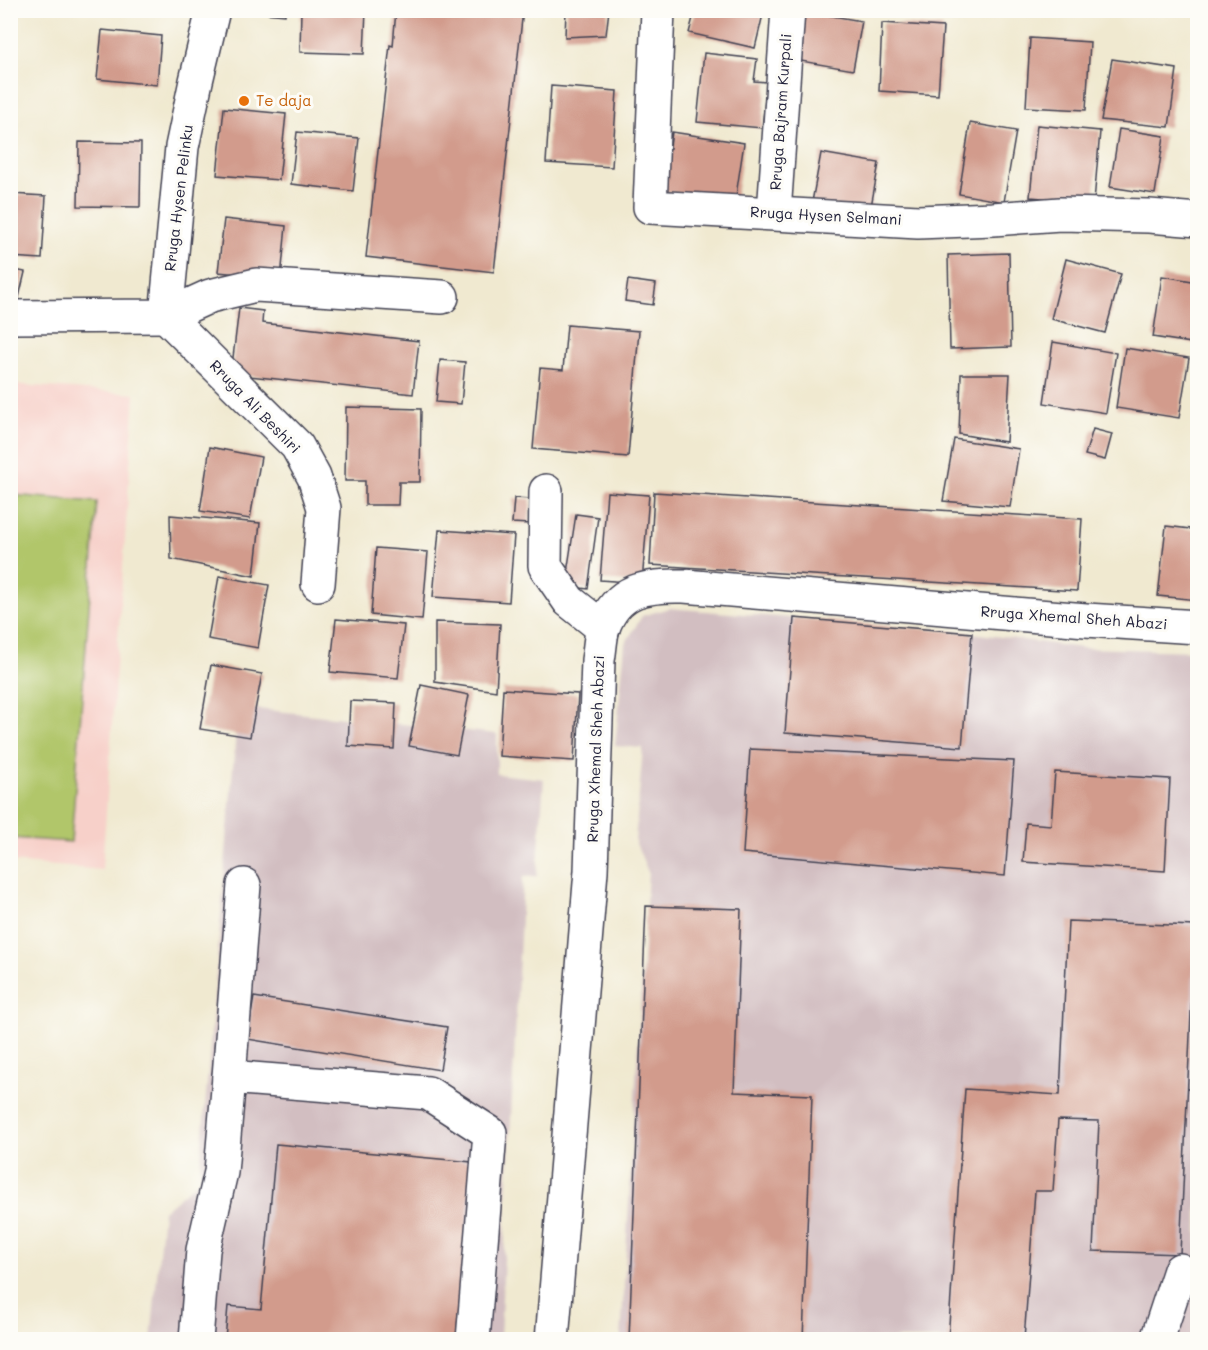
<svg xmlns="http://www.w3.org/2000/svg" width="1208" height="1350" viewBox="0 0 1208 1350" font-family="Mali,sans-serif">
<rect width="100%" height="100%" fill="#fdfcf7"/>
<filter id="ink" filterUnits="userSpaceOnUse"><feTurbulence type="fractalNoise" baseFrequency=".0167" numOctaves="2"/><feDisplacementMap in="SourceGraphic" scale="12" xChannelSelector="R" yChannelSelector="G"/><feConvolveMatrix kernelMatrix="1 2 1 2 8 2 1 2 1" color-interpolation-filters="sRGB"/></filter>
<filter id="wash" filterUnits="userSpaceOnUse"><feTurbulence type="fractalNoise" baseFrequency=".008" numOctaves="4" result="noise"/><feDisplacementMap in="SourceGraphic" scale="24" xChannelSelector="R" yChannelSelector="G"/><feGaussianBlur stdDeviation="1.35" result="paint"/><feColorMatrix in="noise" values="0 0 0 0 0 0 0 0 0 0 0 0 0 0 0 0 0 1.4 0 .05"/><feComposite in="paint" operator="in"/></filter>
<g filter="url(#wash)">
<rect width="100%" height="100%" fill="#f0e9d0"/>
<polygon fill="#f7d0c9" points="10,384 135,394 102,870 11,862"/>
<g fill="#d2bec1">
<polygon points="669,608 972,633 1082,648 1197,651 1197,1339 621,1339 648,872 635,841 643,748 615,746 625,644 642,616"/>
<polygon points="238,707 497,734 497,774 544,779 537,876 523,877 500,1339 151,1340 163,1211 199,1180"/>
</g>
<polygon fill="#b1c66a" stroke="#6a7452" stroke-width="1.5" points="11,495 97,502 71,842 11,838"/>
<g id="blocks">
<g fill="#d29b8c">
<polygon points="253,10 285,10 285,15 253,12"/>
<polygon points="301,10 366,10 364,54 300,52"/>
<polygon points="396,10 523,10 494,272 366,257 390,45 393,46"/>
<polygon points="566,10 609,10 606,35 565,37"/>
<polygon points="695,10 764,10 755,48 689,33"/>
<polygon points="803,11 862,21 853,70 795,60"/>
<polygon points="882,23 943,27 938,95 879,91"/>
<polygon points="102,30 161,36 157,85 97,79"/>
<polygon points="1030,38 1090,42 1086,110 1026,107"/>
<polygon points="704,53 757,59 754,81 767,82 762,128 697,122"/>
<polygon points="1112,59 1177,69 1169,127 1101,120"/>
<polygon points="551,86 617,91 612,167 546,163"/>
<polygon points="224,108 286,114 279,180 217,175"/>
<polygon points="970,123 1016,131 1004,202 959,194"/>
<polygon points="1037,125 1100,131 1094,202 1030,197"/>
<polygon points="1119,129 1164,136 1155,194 1110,187"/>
<polygon points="297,132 359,138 353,191 291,184"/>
<polygon points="672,132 744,143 735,202 664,191"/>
<polygon points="79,142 141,143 140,207 78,206"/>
<polygon points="821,153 879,163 870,212 812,202"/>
<polygon points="10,194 46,196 42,259 10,257"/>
<polygon points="224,219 286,226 281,278 218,272"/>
<polygon points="1009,253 1011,347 950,349 948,255"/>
<polygon points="1066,259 1121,274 1105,333 1051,319"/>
<polygon points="10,269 25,272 16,310 10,309"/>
<polygon points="1162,276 1198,282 1198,344 1153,337"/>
<polygon points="628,280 656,284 653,305 625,301"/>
<polygon points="239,308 263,311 262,323 419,341 413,394 231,374"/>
<polygon points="567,325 639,331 628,457 533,449 540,368 563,370"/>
<polygon points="1053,342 1116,353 1106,413 1044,403"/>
<polygon points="1125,348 1189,358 1179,418 1116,408"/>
<polygon points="440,360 465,362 461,404 436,402"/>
<polygon points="961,374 1010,374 1006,442 959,434"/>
<polygon points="346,407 421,409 420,482 399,482 398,505 365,505 365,481 345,481"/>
<polygon points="1093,429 1112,434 1105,460 1085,455"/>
<polygon points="954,439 1019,449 1010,507 943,501"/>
<polygon points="210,447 261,457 250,519 200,511"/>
<polygon points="607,492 649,495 642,583 600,580"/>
<polygon points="654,492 1082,519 1077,591 650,565"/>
<polygon points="514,498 531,499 529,524 512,523"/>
<polygon points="576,514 598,517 588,589 565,586"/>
<polygon points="170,515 260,523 254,576 171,559"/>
<polygon points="1166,526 1198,530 1198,600 1158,596"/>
<polygon points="439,530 514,535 509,602 433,597"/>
<polygon points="376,548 428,552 422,620 371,615"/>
<polygon points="219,576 269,585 258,648 208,639"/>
<polygon points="794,618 972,633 962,747 785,733"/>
<polygon points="336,619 404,625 398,678 330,672"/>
<polygon points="435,622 500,624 496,691 435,682"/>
<polygon points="211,665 262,674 250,737 200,729"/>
<polygon points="421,685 469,695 457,755 409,746"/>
<polygon points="503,689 578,694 574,761 499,756"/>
<polygon points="350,701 396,703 394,749 348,746"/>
<polygon points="750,749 1014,761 1005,876 743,853"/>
<polygon points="1055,772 1170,779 1165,871 1023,862 1026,823 1051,825"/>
<polygon points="646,906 741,909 734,1092 812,1095 803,1340 629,1340"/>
<polygon points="1068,921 1195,926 1180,1254 1093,1251 1099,1121 1058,1120 1053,1191 1035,1191 1024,1340 948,1340 965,1089 1060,1095"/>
<polygon points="254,997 447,1027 440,1070 247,1039"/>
<polygon points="276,1144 472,1162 456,1340 225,1340 228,1306 261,1309"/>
</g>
</g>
</g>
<g filter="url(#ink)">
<use href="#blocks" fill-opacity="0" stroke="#414051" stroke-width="1.5"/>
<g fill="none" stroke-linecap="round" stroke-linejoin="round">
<g stroke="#414051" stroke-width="36">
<g id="minor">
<polyline points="213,10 196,81 182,147 166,316 297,446 314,477 324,508 318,584"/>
<polyline points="658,10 650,207 918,222 993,219 1060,214 1149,216 1198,220"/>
<polyline points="774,213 788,10"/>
<polyline points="10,317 166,316 210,296 256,285 442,297"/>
<polyline points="546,491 545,566 569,601 603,628"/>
<polyline points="229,1077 244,885"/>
<polyline points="196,1340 203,1250 221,1172 229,1077 428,1093 490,1133 473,1340"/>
<path d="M552 1340 591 871 598 660C600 650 600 638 603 628 617 588 648 585 684 586L1086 620 1198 627"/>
<polyline points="1157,1340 1180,1270"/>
</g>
</g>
<use href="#minor" stroke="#fff" stroke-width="33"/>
</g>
</g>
<circle fill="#e8710a" stroke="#fdfcf7" stroke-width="2" cx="244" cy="101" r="6"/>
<g text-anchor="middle" stroke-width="6" stroke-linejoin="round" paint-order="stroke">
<g font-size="15" fill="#c56008" stroke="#fdfcf7" text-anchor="start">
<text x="256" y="106">Te daja</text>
</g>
<g font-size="15" fill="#22223b" stroke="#fdfcf7">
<text transform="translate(781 112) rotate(-86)" y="5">Rruga Bajram Kurpali</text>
<text transform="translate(179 198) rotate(-83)" y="5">Rruga Hysen Pelinku</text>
<text transform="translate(826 216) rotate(3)" y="5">Rruga Hysen Selmani</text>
<text transform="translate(255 407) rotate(46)" y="5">Rruga Ali Beshiri</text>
<text transform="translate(1074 618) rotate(4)" y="5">Rruga Xhemal Sheh Abazi</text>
<text transform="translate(596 749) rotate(-88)" y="5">Rruga Xhemal Sheh Abazi</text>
</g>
</g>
<rect width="1208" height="1350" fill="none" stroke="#fdfcf7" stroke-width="36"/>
</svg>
